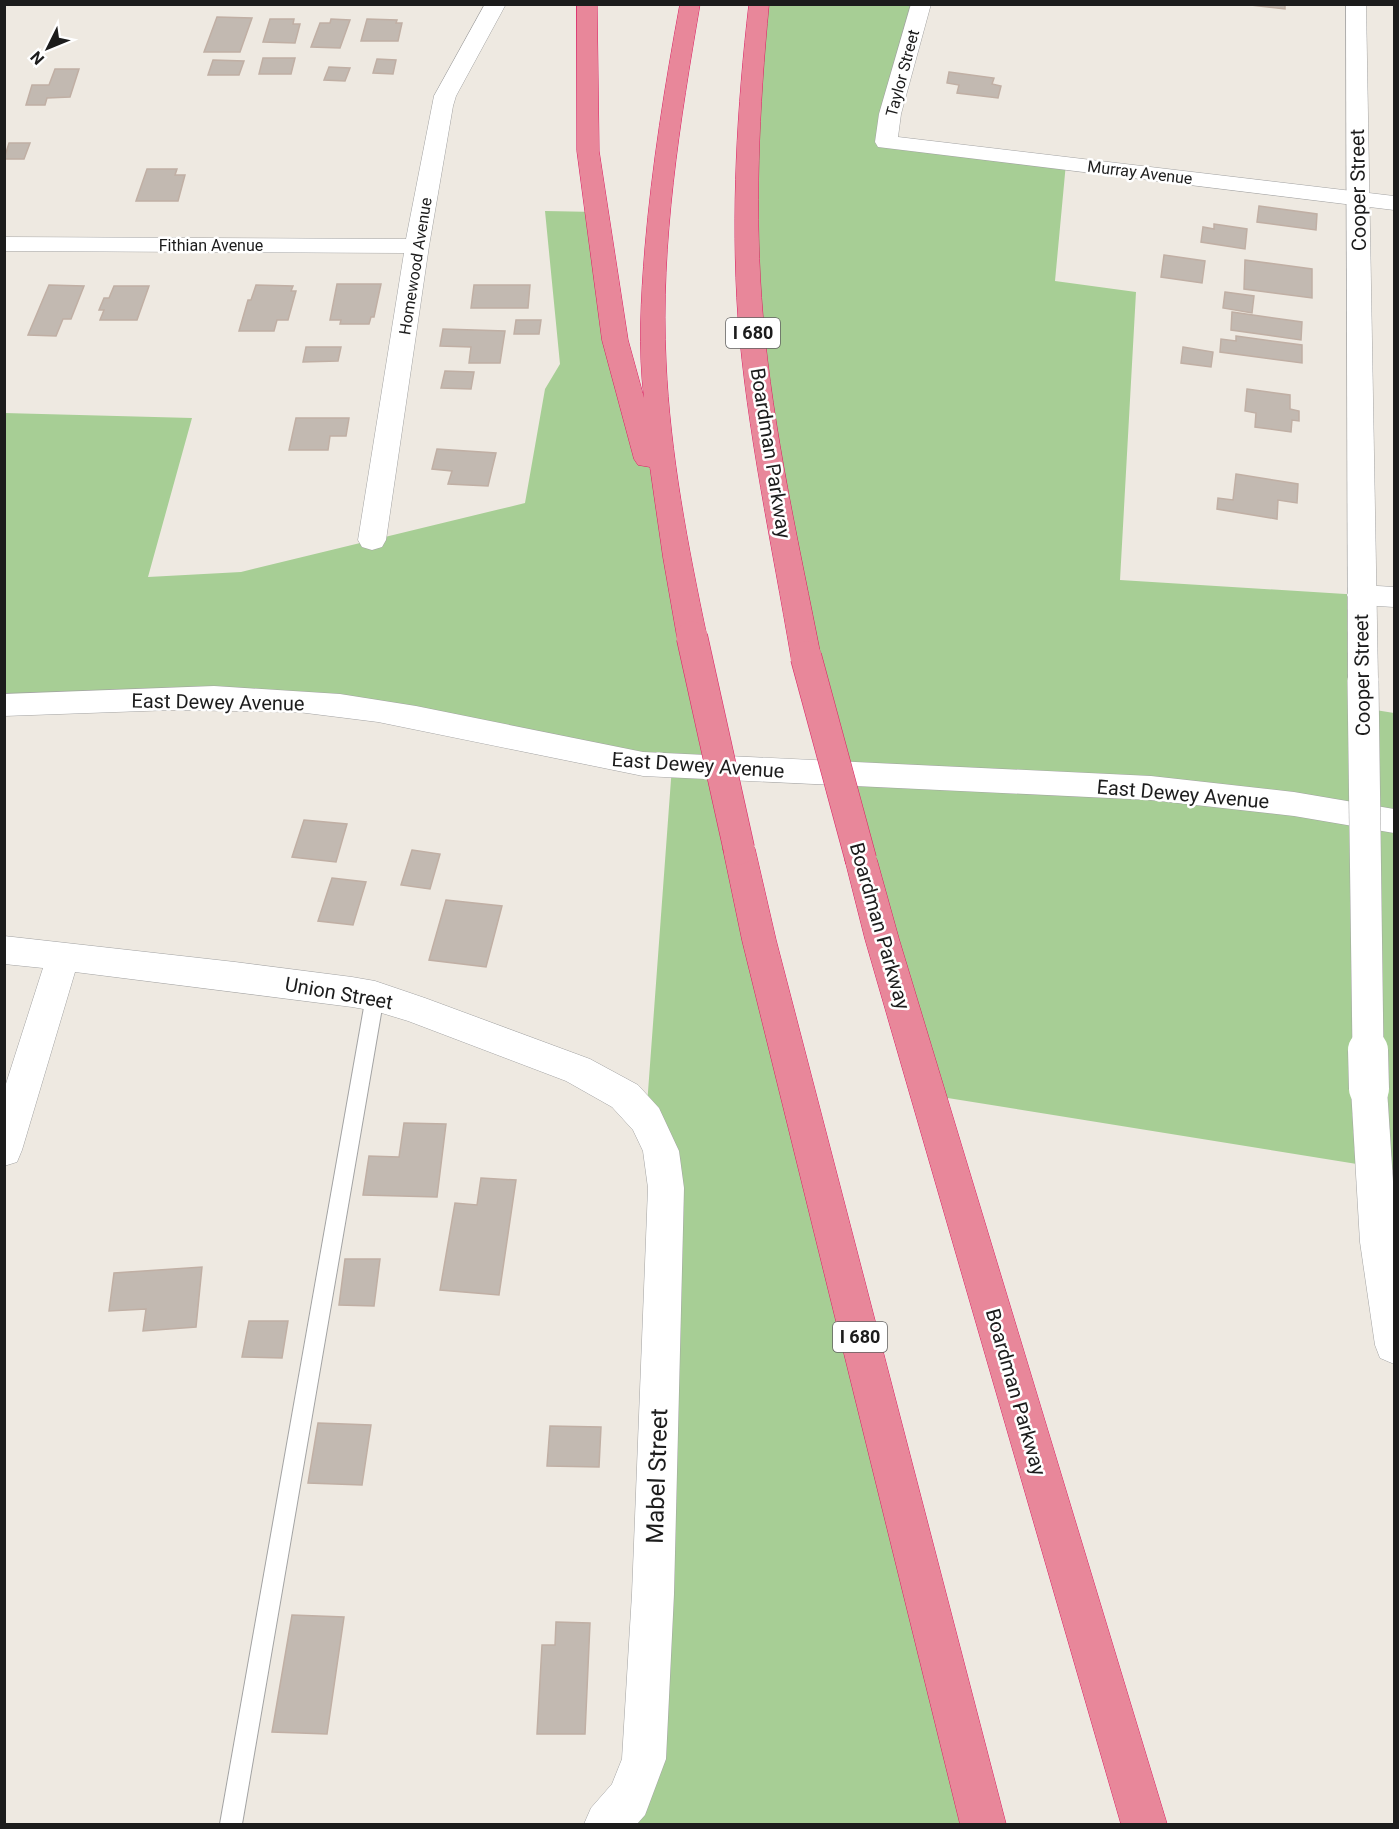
<svg xmlns="http://www.w3.org/2000/svg" width="1399" height="1829" viewBox="0 0 1399 1829" font-family="Roboto,sans-serif">
<rect width="100%" height="100%" fill="#eee9e1"/>
<g fill="#a7ce95">
<polygon points="759,5 921,5 886,142 1066,163 1055,281 1136,292 1120,580 1361,595 1363,708 1394,713 1394,1170 929,1095 763,420 751,75"/>
<polygon points="545,211 597,212 615,340 681,584 759,940 983,1824 607,1824 629,1799 666,1188 646,1119 672,766 338,705 5,705 4,413 192,418 148,577 241,572 525,503 545,389 560,364"/>
</g>
<g fill="#c2b9b1" stroke="#c0afa4" stroke-width="1.5">
<polygon points="1242,4 1285,4 1285,9"/>
<polygon points="217,17 252,18 240,52 204,52"/>
<polygon points="270,19 294,19 293,24 300,24 295,43 263,42"/>
<polygon points="331,19 350,20 340,48 311,47 320,23 330,23"/>
<polygon points="367,19 397,20 396,23 402,23 398,41 361,41"/>
<polygon points="263,58 295,58 291,74 259,74"/>
<polygon points="377,59 396,60 393,74 373,73"/>
<polygon points="213,60 244,61 239,75 208,75"/>
<polygon points="329,67 350,68 345,81 324,80"/>
<polygon points="55,69 79,69 70,97 47,98 45,105 26,105 32,85 49,85"/>
<polygon points="949,72 994,78 992,84 1001,86 998,98 957,93 959,85 947,83"/>
<polygon points="9,143 30,143 24,159 4,159"/>
<polygon points="147,169 177,169 175,175 185,175 178,201 136,201"/>
<polygon points="1259,206 1317,214 1316,230 1257,222"/>
<polygon points="1214,224 1247,229 1245,249 1201,242 1203,227 1214,229"/>
<polygon points="1164,255 1205,261 1202,283 1161,277"/>
<polygon points="1245,260 1312,269 1312,298 1244,289"/>
<polygon points="337,284 381,284 374,317 371,317 369,324 340,324 341,320 330,320"/>
<polygon points="49,285 84,286 71,319 63,319 56,336 28,335"/>
<polygon points="256,285 293,286 291,291 296,291 288,320 277,320 274,331 239,331 248,300 251,300"/>
<polygon points="474,285 530,285 528,308 471,308"/>
<polygon points="114,286 149,286 137,320 100,320 104,310 99,310 104,298 109,298"/>
<polygon points="1225,292 1254,296 1252,313 1223,308"/>
<polygon points="1232,312 1302,322 1301,340 1231,330"/>
<polygon points="516,320 541,320 539,334 514,334"/>
<polygon points="443,329 505,331 500,363 469,363 471,347 440,346"/>
<polygon points="1236,336 1302,345 1302,363 1220,352 1221,339 1236,341"/>
<polygon points="306,347 341,347 338,361 303,362"/>
<polygon points="1183,347 1213,352 1211,367 1181,363"/>
<polygon points="445,371 474,372 471,389 441,388"/>
<polygon points="1247,389 1290,395 1290,409 1299,411 1299,421 1292,420 1291,432 1255,427 1256,413 1245,411"/>
<polygon points="296,418 349,418 346,436 330,436 328,450 289,450"/>
<polygon points="437,449 496,453 488,486 448,484 452,471 432,469"/>
<polygon points="1236,474 1298,484 1297,503 1278,500 1277,519 1217,509 1218,498 1233,500"/>
<polygon points="304,820 347,824 336,862 292,857"/>
<polygon points="412,850 440,854 430,889 401,885"/>
<polygon points="332,878 366,882 353,925 318,921"/>
<polygon points="446,900 502,906 486,967 429,960"/>
<polygon points="404,1123 446,1124 437,1197 363,1195 369,1156 399,1157"/>
<polygon points="481,1178 516,1180 499,1295 440,1290 455,1203 477,1205"/>
<polygon points="345,1259 380,1259 374,1306 339,1305"/>
<polygon points="202,1267 196,1327 143,1331 146,1309 109,1311 114,1273"/>
<polygon points="249,1321 288,1321 282,1358 242,1357"/>
<polygon points="318,1423 371,1425 362,1485 308,1483"/>
<polygon points="550,1426 601,1427 599,1467 547,1466"/>
<polygon points="292,1615 344,1617 327,1734 272,1732"/>
<polygon points="556,1622 590,1623 585,1734 537,1734 542,1645 555,1645"/>
</g>
<g fill="none" stroke-linecap="round" stroke-linejoin="round">
<g stroke="#a3a3a3" stroke-width="2">
<polygon id="service" points="375,989 381,991 384,996 242,1824 220,1824 366,996 369,991"/>
</g>
<g stroke="#a3a3a3" stroke-width="1">
<g id="minor">
<polygon points="485,4 506,4 456,96 453,106 429,246 386,540 382,547 372,550 362,547 358,540 404,253 4,251 4,237 406,239 434,96"/>
<polygon points="911,4 931,4 901,114 898,137 1394,196 1394,210 878,147 875,142 879,114"/>
<polygon points="1361,585 1394,587 1394,607 1361,605 1351,602 1347,595 1351,588"/>
<polygon points="4,936 235,962 352,977 375,981 425,998 590,1059 638,1085 659,1108 679,1151 684,1188 674,1594 666,1759 645,1815 637,1824 584,1824 591,1808 612,1784 622,1759 632,1594 648,1188 643,1151 633,1130 612,1107 566,1081 408,1021 375,1011 352,1007 75,972 22,1150 17,1162 4,1166 4,1090 43,968 4,964"/>
</g>
</g>
<g stroke="#a3a3a3" stroke-width="1">
<g id="tertiary">
<polygon points="1346,4 1366,4 1378,681 1374,689 1363,692 1352,689 1348,681"/>
<polygon points="214,686 340,694 416,706 643,752 1151,776 1294,792 1394,809 1394,833 1294,816 1151,800 643,776 378,722 298,712 172,710 4,716 4,694"/>
<polygon points="1369,1073 1382,1078 1387,1089 1394,1197 1394,1364 1380,1358 1375,1345 1360,1242 1351,1089 1356,1078"/>
</g>
</g>
<g stroke="#da2063" stroke-width="1">
<g id="motorway">
<path d="M577 4H597L599 151 628 340 644 398C638 348 641 298 645 248 652 166 665 85 680 4H700C680 121 660 243 666 362 670 454 688 547 707 637L702 645 692 648 682 645 677 637 663 557 650 467 638 465 634 459 602 340 577 151Z"/>
<path d="M749 4H769C759 108 754 213 763 317 773 432 799 544 821 657L816 665 806 668 796 665 791 657C772 544 747 431 738 317 731 212 737 108 749 4Z"/>
<polygon points="739,836 750,840 755,849 776,940 1006,1824 960,1824 742,940 723,849 728,840"/>
<polygon points="861,847 872,851 877,860 899,939 1167,1824 1121,1824 865,939 845,860 850,851"/>
</g>
</g>
<use href="#service" fill="#fff" fill-rule="evenodd"/>
<use href="#minor" fill="#fff" fill-rule="evenodd"/>
<use href="#tertiary" fill="#fff" fill-rule="evenodd"/>
<use href="#motorway" fill="#e8879a" fill-rule="evenodd"/>
<g stroke="#a3a3a3" stroke-width="32" stroke-linecap="butt">
<polyline id="tertiary-bridge-far1" points="1363,681 1368,1052"/>
</g>
<g stroke="#a3a3a3" stroke-width="41" stroke-linecap="butt">
<polyline id="tertiary-bridge" points="1368,1050 1369,1089"/>
</g>
<g stroke="#da2063" stroke-width="32" stroke-linecap="butt">
<g id="motorway-bridge">
<polyline points="692,637 739,849"/>
<polyline points="806,657 861,860"/>
</g>
</g>
<use href="#tertiary-bridge-far1" stroke="#fff" stroke-width="31"/>
<use href="#tertiary-bridge" stroke="#fff" stroke-width="40"/>
<use href="#motorway-bridge" stroke="#e8879a" stroke-width="31"/>
</g>
<g text-anchor="middle" stroke-width="5" stroke-linejoin="round" paint-order="stroke">
<g font-size="16" fill="#1c1c1c" stroke="#fff">
<text transform="translate(902 73) rotate(-75)" y="6">Taylor Street</text>
<text transform="translate(1140 172) rotate(7)" y="6">Murray Avenue</text>
<text x="211" y="251">Fithian Avenue</text>
<text transform="translate(415 266) rotate(-81)" y="6">Homewood Avenue</text>
</g>
<g fill="#fff" stroke="#606060" stroke-width="1.5">
<rect x="726" y="318" width="54" height="30" rx="4.5"/>
<rect x="833" y="1322" width="54" height="30" rx="4.5"/>
</g>
<g font-size="18" font-weight="bold" fill="#1c1c1c">
<text x="753" y="339">I 680</text>
<text x="860" y="1343">I 680</text>
</g>
<g font-size="20" fill="#1c1c1c" stroke="#fff">
<text transform="translate(1358 190) rotate(-91)" y="7">Cooper Street</text>
<text transform="translate(771 453) rotate(81)" y="7">Boardman Parkway</text>
<text transform="translate(1362 675) rotate(-91)" y="7">Cooper Street</text>
<text transform="translate(218 702) rotate(1)" y="7">East Dewey Avenue</text>
<text transform="translate(698 765) rotate(4)" y="7">East Dewey Avenue</text>
<text transform="translate(1183 794) rotate(5)" y="7">East Dewey Avenue</text>
<text transform="translate(880 926) rotate(74)" y="7">Boardman Parkway</text>
<text transform="translate(339 993) rotate(10)" y="7">Union Street</text>
<text transform="translate(1016 1392) rotate(74)" y="7">Boardman Parkway</text>
</g>
<g font-size="24" fill="#1c1c1c" stroke="#fff">
<text transform="translate(657 1476) rotate(-88)" y="8">Mabel Street</text>
</g>
</g>
<rect width="1399" height="1829" fill="none" stroke="#1c1c1c" stroke-width="12"/>
<g transform="translate(48 48) rotate(227)" stroke="#ffffff" stroke-width="4.5" paint-order="stroke">
<path d="M0-4.5L10 22L0 15L-10 22Z" fill="#1c1c1c"/>
<text y="-9" font-size="16" font-weight="bold" text-anchor="middle" fill="#1c1c1c">N</text>
</g>
</svg>
